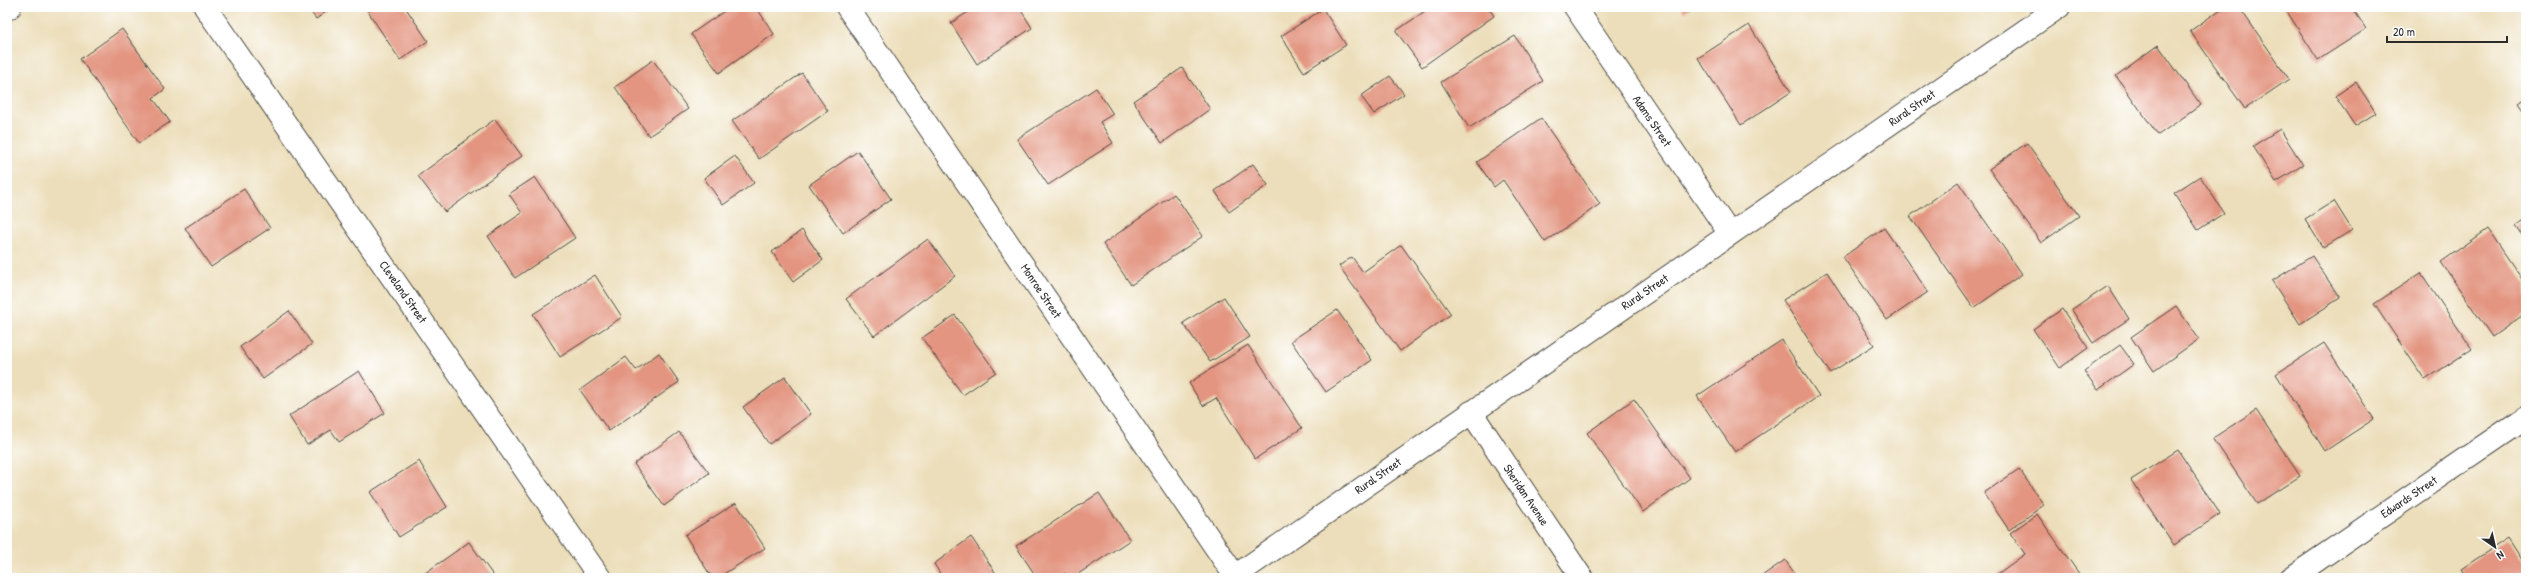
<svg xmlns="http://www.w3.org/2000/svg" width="2533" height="585" viewBox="0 0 2533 585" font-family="'Patrick Hand',sans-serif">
<rect width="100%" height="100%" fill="#fff"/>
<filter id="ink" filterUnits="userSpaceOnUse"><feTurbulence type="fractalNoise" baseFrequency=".025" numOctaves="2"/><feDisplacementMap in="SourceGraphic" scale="8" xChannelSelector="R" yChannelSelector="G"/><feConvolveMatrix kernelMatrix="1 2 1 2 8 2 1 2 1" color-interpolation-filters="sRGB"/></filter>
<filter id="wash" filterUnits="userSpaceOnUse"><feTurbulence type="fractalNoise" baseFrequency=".012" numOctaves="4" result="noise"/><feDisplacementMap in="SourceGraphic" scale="16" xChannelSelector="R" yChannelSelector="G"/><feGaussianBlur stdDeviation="0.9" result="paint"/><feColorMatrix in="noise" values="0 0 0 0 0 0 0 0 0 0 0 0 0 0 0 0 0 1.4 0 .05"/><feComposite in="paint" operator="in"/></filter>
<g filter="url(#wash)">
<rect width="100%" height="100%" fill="#ecdeba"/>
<g id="blocks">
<g fill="#e39581">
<polygon points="307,7 333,7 316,19"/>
<polygon points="365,7 405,7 428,41 400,60"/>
<polygon points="730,7 756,7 774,34 719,73 691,34"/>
<polygon points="976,7 1019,7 1032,28 977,64 951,23"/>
<polygon points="1431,7 1488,7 1494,16 1422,67 1396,31"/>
<polygon points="1681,7 1691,7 1684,12"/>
<polygon points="2224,7 2239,7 2289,79 2245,109 2190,31"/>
<polygon points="2284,7 2352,7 2366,29 2318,60"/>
<polygon points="1323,9 1346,45 1304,72 1281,36"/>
<polygon points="1749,25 1791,92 1741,125 1698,58"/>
<polygon points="122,29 165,89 153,98 170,122 139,143 80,59"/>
<polygon points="1515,36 1543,81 1469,128 1441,82"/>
<polygon points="2158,45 2201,105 2158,135 2116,76"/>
<polygon points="653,60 688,109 649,136 615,87"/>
<polygon points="1182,68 1210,109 1162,143 1133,101"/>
<polygon points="802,73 828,111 759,159 732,121"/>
<polygon points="1390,76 1404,94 1374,114 1361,96"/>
<polygon points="2356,82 2376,113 2355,126 2335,96"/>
<polygon points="1096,88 1113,114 1100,122 1113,143 1048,185 1017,139"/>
<polygon points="2526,98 2526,113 2519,103"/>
<polygon points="1541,118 1600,204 1545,242 1503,180 1494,187 1477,162"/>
<polygon points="495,119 522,156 445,212 418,176"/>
<polygon points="2280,129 2303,165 2276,182 2253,146"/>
<polygon points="2027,143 2079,216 2041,243 1989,169"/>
<polygon points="858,151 891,199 843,233 809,185"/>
<polygon points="735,156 754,183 723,205 704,178"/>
<polygon points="1253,164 1268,185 1229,212 1215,191"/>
<polygon points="2200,176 2224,213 2198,230 2174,193"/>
<polygon points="535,177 575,238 515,278 488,236 522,213 509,194"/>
<polygon points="1958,182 2022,274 1974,308 1910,216"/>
<polygon points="244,189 270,228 211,267 185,228"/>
<polygon points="1174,194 1203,236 1131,285 1103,244"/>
<polygon points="2334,201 2352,230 2323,248 2305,219"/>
<polygon points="2526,219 2526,241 2516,226"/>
<polygon points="1884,228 1928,292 1887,320 1843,257"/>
<polygon points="2488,229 2526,285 2526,313 2492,337 2441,262"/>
<polygon points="802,230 823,260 793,282 772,252"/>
<polygon points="928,239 955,276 874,336 846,299"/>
<polygon points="1401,245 1451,314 1400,351 1339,266 1352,257 1363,272"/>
<polygon points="2312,256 2340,298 2300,324 2272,281"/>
<polygon points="1827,272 1874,345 1830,373 1783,300"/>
<polygon points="2421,273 2472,349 2425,380 2374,304"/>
<polygon points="595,275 622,317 560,357 533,314"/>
<polygon points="2108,286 2129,319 2093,343 2072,310"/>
<polygon points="1224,297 1250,337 1210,362 1183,323"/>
<polygon points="2176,306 2199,339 2154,371 2131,337"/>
<polygon points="2062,309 2088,348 2060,368 2033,329"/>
<polygon points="1337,310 1372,360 1326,392 1291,341"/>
<polygon points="289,311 312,344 263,379 240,347"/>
<polygon points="955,315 996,372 963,395 922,338"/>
<polygon points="1782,340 1819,396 1735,452 1697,396"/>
<polygon points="2324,343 2374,419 2325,451 2276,374"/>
<polygon points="1248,345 1302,428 1255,459 1216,398 1203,406 1189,383"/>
<polygon points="2120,345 2134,364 2098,390 2084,371"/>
<polygon points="659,353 679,382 609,431 580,390 626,357 636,370"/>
<polygon points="359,371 385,413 339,442 331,430 307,445 289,416"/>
<polygon points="785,377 811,414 769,444 743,407"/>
<polygon points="1634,399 1690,478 1643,512 1587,433"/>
<polygon points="2256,410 2300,476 2257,504 2213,438"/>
<polygon points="679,432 709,473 664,506 634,464"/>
<polygon points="2178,450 2220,514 2174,545 2131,480"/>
<polygon points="419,461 447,507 399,537 370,492"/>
<polygon points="2019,469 2044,505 2009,530 1984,493"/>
<polygon points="1099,493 1130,540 1072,578 1068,578 1065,573 1057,578 1037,578 1016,546"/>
<polygon points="736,503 765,548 717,578 712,578 685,535"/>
<polygon points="2037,514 2082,578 1992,578 2025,554 2010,533"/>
<polygon points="971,537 997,575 992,578 943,578 934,564"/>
<polygon points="2508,538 2526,566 2526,578 2467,578 2461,569"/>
<polygon points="469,542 495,578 418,578"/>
<polygon points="1785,560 1798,578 1759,578"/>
</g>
</g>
</g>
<g filter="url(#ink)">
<use href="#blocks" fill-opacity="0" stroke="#484640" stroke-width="1"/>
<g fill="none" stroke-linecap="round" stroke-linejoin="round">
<g stroke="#484640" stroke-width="24">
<g id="minor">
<polyline points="205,7 600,578"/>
<polyline points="847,7 1235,576"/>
<polyline points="1575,7 1730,234"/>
<polyline points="7,9 10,7"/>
<polyline points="1471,412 1582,578"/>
<polyline points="1232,578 2059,7"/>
<polyline points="2291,578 2526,417"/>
</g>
</g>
<use href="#minor" stroke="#fff" stroke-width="22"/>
</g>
</g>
<g text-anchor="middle" stroke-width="3.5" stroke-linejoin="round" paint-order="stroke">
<g font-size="12" fill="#2b2b2b" stroke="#fff">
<text transform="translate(1912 108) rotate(-35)" y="4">Rural Street</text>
<text transform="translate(1652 121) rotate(56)" y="4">Adams Street</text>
<text transform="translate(1041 291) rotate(56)" y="4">Monroe Street</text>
<text transform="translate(403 292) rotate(55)" y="4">Cleveland Street</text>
<text transform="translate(1645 292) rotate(-34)" y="4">Rural Street</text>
<text transform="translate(1378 476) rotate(-35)" y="4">Rural Street</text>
<text transform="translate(1526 495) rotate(56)" y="4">Sheridan Avenue</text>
<text transform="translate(2409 497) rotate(-34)" y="4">Edwards Street</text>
</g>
</g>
<rect width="2533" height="585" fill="none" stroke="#fff" stroke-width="24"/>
<g transform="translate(2495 547) rotate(146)" stroke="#ffffff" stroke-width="3" paint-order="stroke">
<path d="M0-3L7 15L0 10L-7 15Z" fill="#2b2b2b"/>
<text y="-6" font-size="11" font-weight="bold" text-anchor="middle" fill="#2b2b2b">N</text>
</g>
<path d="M2387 36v6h120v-6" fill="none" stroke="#2b2b2b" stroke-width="2"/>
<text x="2393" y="36" font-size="12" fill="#2b2b2b" stroke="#ffffff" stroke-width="3" paint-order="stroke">20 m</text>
</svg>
